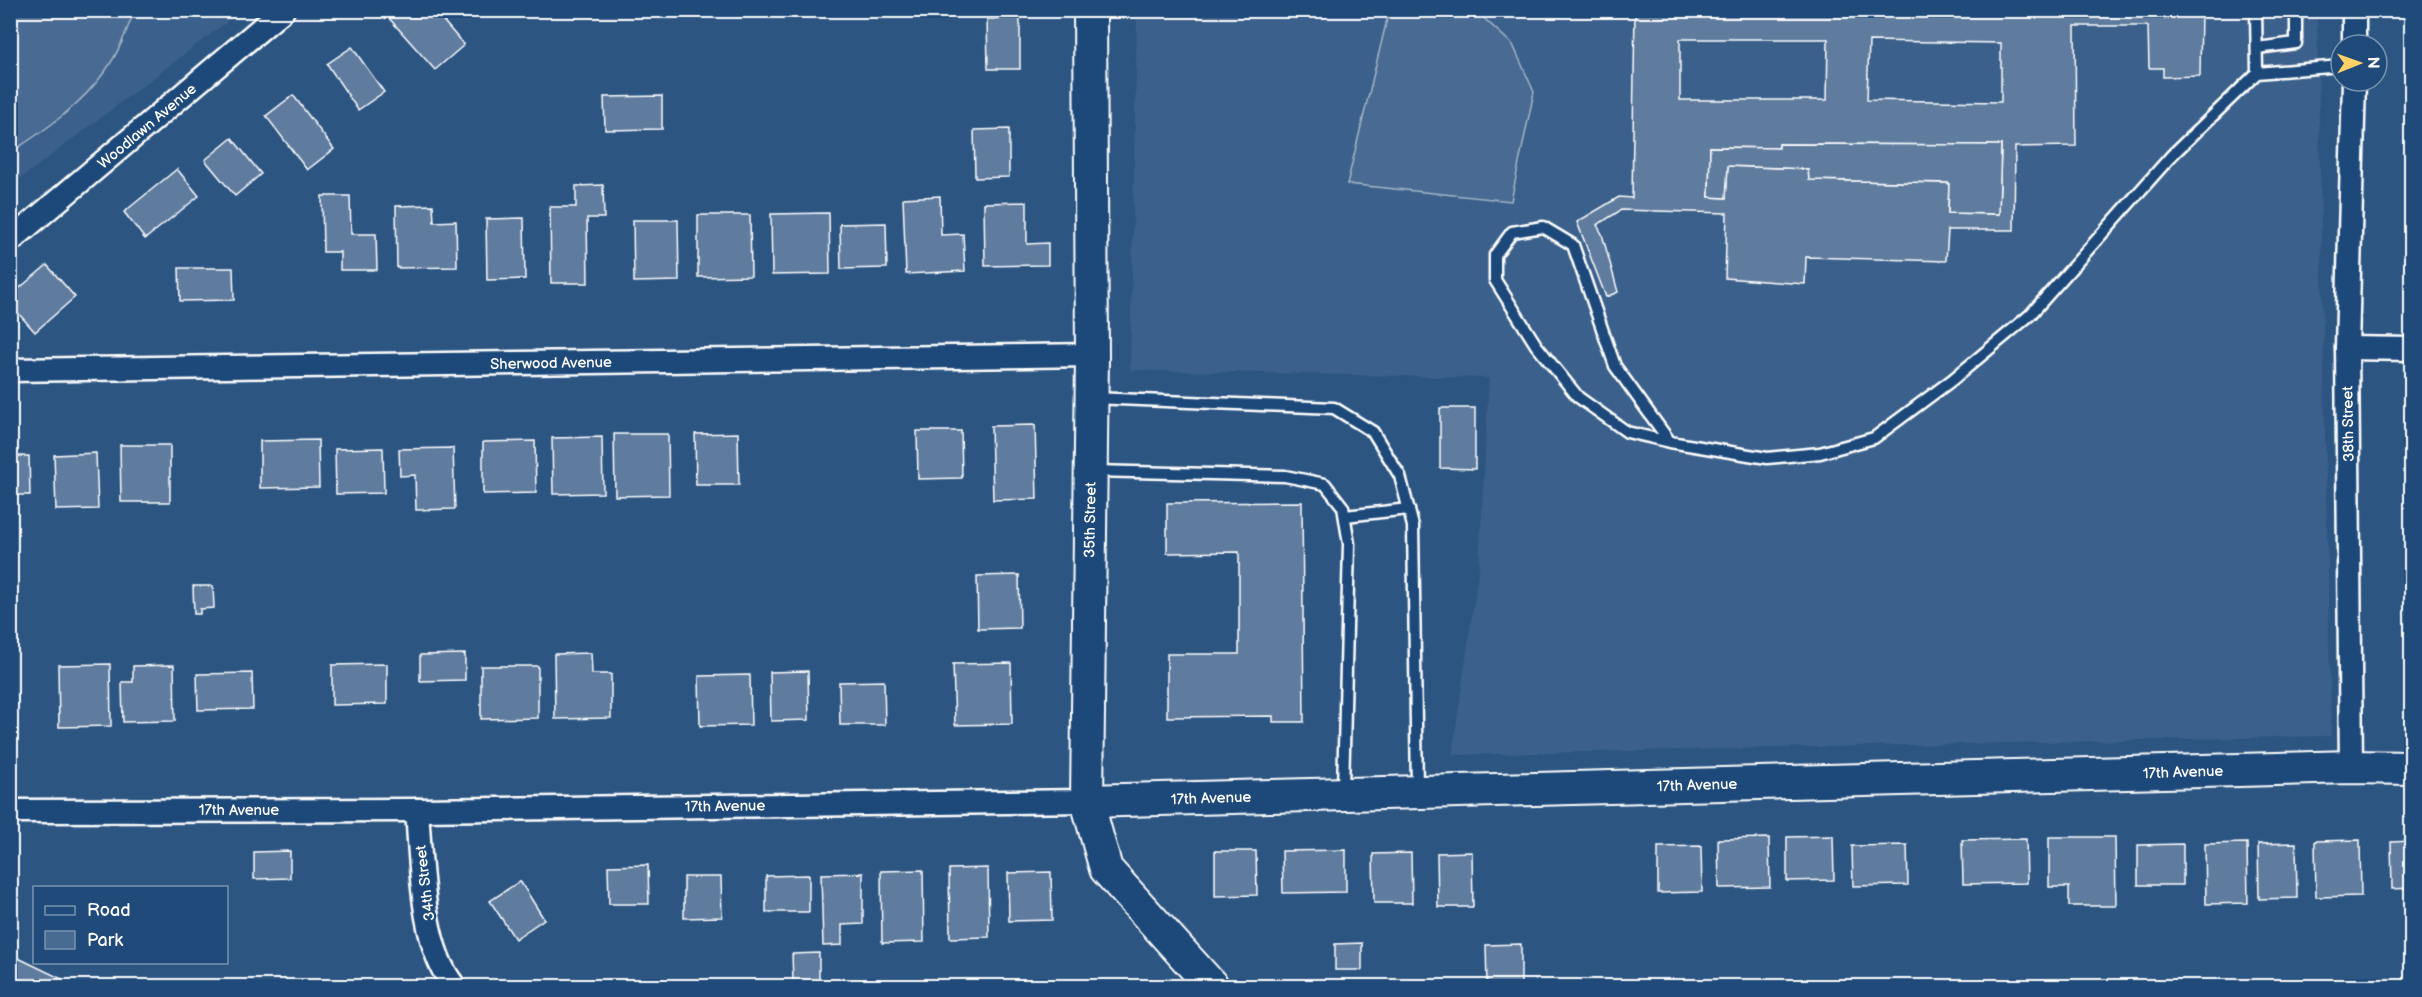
<svg xmlns="http://www.w3.org/2000/svg" width="2422" height="997" viewBox="0 0 2422 997" font-family="'Balsamiq Sans',sans-serif">
<rect width="100%" height="100%" fill="#2c5582"/>
<filter id="ink" filterUnits="userSpaceOnUse"><feTurbulence type="fractalNoise" baseFrequency=".0167" numOctaves="2"/><feDisplacementMap in="SourceGraphic" scale="12" xChannelSelector="R" yChannelSelector="G"/><feConvolveMatrix kernelMatrix="1 2 1 2 8 2 1 2 1" color-interpolation-filters="sRGB"/></filter>
<g filter="url(#ink)">
<g fill="#3b618b">
<polygon points="11,11 241,11 11,186"/>
<polygon points="1137,11 2317,11 2331,736 1452,755 1479,567 1489,378 1130,370"/>
</g>
<g fill="#486b92" stroke="#a4b5c8" stroke-width="1.5">
<path d="M11 10 134 11C127 30 119 52 106 70 82 104 46 130 11 152Z"/>
<polygon points="1389,11 1476,11 1513,45 1534,92 1511,201 1347,184"/>
</g>
<g fill="#5e7c9f" stroke="#fff" stroke-width="1.5" fill-rule="evenodd">
<polygon points="395,10 434,10 464,45 435,70 388,17"/>
<path d="M1635 10H2201L2200 76 2163 77V68H2149L2148 26H2075L2076 146 2015 147 2014 230H1948L1946 261 1806 257 1805 284 1725 278 1727 213 1621 210 1597 225 1602 234 1618 292 1606 297 1577 222 1619 197 1632 198ZM1680 39H1828L1827 100H1680ZM1869 41 2001 43V102L1867 100ZM1779 144 2001 145 1999 214 1948 213 1949 183 1809 180 1808 169 1728 166 1726 198 1709 197 1710 147 1779 148Z"/>
<polygon points="1020,18 1020,69 988,69 987,19"/>
<polygon points="352,47 384,92 358,110 327,64"/>
<polygon points="293,95 334,149 307,170 266,116"/>
<polygon points="662,96 662,129 605,130 604,97"/>
<polygon points="1009,129 1009,177 975,178 974,130"/>
<polygon points="232,138 261,174 235,196 205,160"/>
<polygon points="1779,144 2001,145 1999,214 1948,213 1949,183 1809,180 1808,169 1728,166 1726,198 1709,197 1710,147 1779,148"/>
<polygon points="177,169 199,196 145,239 124,212"/>
<polygon points="603,185 604,218 587,218 588,283 551,283 550,207 576,207 576,186"/>
<polygon points="322,196 350,196 351,234 376,234 377,270 340,270 340,252 323,252"/>
<polygon points="940,196 941,235 963,234 965,271 906,274 903,198"/>
<polygon points="1027,202 1027,244 1048,243 1048,265 985,266 984,203"/>
<polygon points="433,205 434,222 456,221 457,267 397,268 396,206"/>
<polygon points="829,213 830,274 772,275 771,214"/>
<polygon points="698,215 750,215 751,276 698,277"/>
<polygon points="524,218 525,279 487,280 486,219"/>
<polygon points="633,220 678,220 679,281 634,282"/>
<polygon points="886,223 887,268 841,269 840,224"/>
<polygon points="47,265 75,297 35,332 10,304 10,296"/>
<polygon points="179,268 233,268 234,300 180,301"/>
<polygon points="1440,408 1475,408 1475,469 1440,468"/>
<polygon points="1035,425 1037,499 993,500 991,426"/>
<polygon points="917,431 961,431 962,478 918,479"/>
<polygon points="738,433 739,485 696,485 695,434"/>
<polygon points="614,434 668,434 669,495 615,496"/>
<polygon points="602,437 603,493 553,494 552,438"/>
<polygon points="318,440 319,487 260,488 260,441"/>
<polygon points="535,441 536,493 483,494 483,442"/>
<polygon points="120,445 170,445 170,502 121,502"/>
<polygon points="383,448 384,493 336,494 335,449"/>
<polygon points="453,448 455,509 416,510 415,475 400,476 399,449"/>
<polygon points="96,453 98,509 56,510 54,455"/>
<polygon points="10,456 29,456 30,495 13,495 13,510 10,510"/>
<polygon points="1302,502 1304,722 1273,722 1273,716 1167,717 1167,654 1239,654 1239,552 1167,553 1167,503"/>
<polygon points="1019,575 1020,628 978,629 977,576"/>
<polygon points="193,586 213,586 214,608 200,609 200,614 194,614"/>
<polygon points="591,653 592,674 611,674 611,718 555,719 554,654"/>
<polygon points="465,654 465,680 420,681 420,655"/>
<polygon points="1011,663 1012,724 955,725 953,664"/>
<polygon points="110,664 111,726 59,727 58,665"/>
<polygon points="387,664 387,704 332,705 332,665"/>
<polygon points="174,665 175,721 123,722 122,682 133,682 133,666"/>
<polygon points="481,666 538,666 538,718 481,719"/>
<polygon points="808,671 809,720 771,721 770,672"/>
<polygon points="252,673 253,709 198,710 197,674"/>
<polygon points="750,675 751,725 700,726 699,676"/>
<polygon points="884,681 885,725 840,725 839,682"/>
<polygon points="1833,836 1834,880 1787,881 1787,837"/>
<polygon points="2049,837 2115,837 2116,906 2069,906 2069,887 2049,887"/>
<polygon points="1769,838 1770,887 1719,888 1718,839"/>
<polygon points="2026,839 2027,883 1963,884 1962,840"/>
<polygon points="2360,840 2361,896 2316,897 2315,841"/>
<polygon points="2412,841 2412,888 2392,889 2391,842"/>
<polygon points="2247,843 2248,903 2206,904 2205,844"/>
<polygon points="2296,843 2297,898 2259,899 2258,844"/>
<polygon points="2183,844 2183,885 2138,885 2138,845"/>
<polygon points="1907,845 1908,885 1853,886 1852,846"/>
<polygon points="1701,846 1702,892 1658,893 1658,847"/>
<polygon points="1346,850 1346,892 1283,893 1282,851"/>
<polygon points="290,851 290,878 254,879 254,852"/>
<polygon points="1215,851 1256,851 1257,895 1215,896"/>
<polygon points="1472,852 1473,907 1438,907 1437,853"/>
<polygon points="1411,853 1412,903 1374,903 1373,854"/>
<polygon points="648,865 649,904 609,904 608,866"/>
<polygon points="988,868 989,937 950,938 949,869"/>
<polygon points="923,870 924,942 882,943 881,871"/>
<polygon points="1051,872 1052,920 1009,921 1008,873"/>
<polygon points="863,873 863,924 842,925 842,945 823,946 821,874"/>
<polygon points="809,875 809,912 766,912 766,876"/>
<polygon points="684,877 721,877 722,917 684,918"/>
<polygon points="520,881 544,919 515,939 490,901"/>
<polygon points="1362,943 1362,970 1335,970 1335,944"/>
<polygon points="1521,944 1521,986 1487,986 1486,945"/>
<polygon points="819,953 819,980 793,981 792,954"/>
<polygon points="10,954 62,979 59,986 10,986"/>
<polygon points="1093,980 1099,986 1085,986"/>
</g>
<g fill="none" stroke-linecap="round" stroke-linejoin="round">
<g stroke="#fff" stroke-width="15">
<g id="lane">
<polyline points="2256,10 2257,73"/>
<polyline points="2257,48 2296,43 2296,10"/>
<polyline points="1093,398 1334,408 1373,432 1400,476 1413,526 1417,789"/>
<polyline points="1670,442 1615,366 1573,245 1543,227 1512,232 1495,255 1495,280 1536,345 1578,397 1627,432 1670,442 1767,458 1820,453 1874,438 1952,380 2030,315 2172,155 2257,73 2341,66"/>
<polyline points="1094,471 1285,476 1325,484 1343,507 1349,544 1343,790"/>
<polyline points="1345,516 1409,509"/>
</g>
</g>
<g stroke="#fff" stroke-width="27">
<g id="street">
<polyline points="2354,10 2354,45"/>
<polyline points="10,241 283,10"/>
<polyline points="2347,348 2412,349"/>
<polyline points="10,370 1092,355"/>
<polyline points="2351,767 2347,348 2354,81"/>
<path d="M417 810C421 861 421 947 454 986"/>
<polyline points="10,811 417,810 1087,801"/>
</g>
</g>
<g stroke="#fff" stroke-width="36">
<g id="secondary">
<polyline points="1090,10 1092,355 1087,801 1106,869 1212,986"/>
<polyline points="1087,801 2351,767 2412,768"/>
</g>
</g>
<use href="#lane" stroke="#1f4a7a" stroke-width="10"/>
<use href="#street" stroke="#1f4a7a" stroke-width="22"/>
<use href="#secondary" stroke="#1f4a7a" stroke-width="32"/>
</g>
</g>
<g text-anchor="middle" stroke-width="4.5" stroke-linejoin="round" paint-order="stroke">
<g font-size="15" fill="#fff" stroke="#1f4a7a">
<text transform="translate(147 126) rotate(-40)" y="5">Woodlawn Avenue</text>
<text transform="translate(551 363) rotate(-1)" y="5">Sherwood Avenue</text>
<text transform="translate(2348 424) rotate(-91)" y="5">38th Street</text>
<text transform="translate(1090 520) rotate(-89)" y="5">35th Street</text>
<text transform="translate(2183 772) rotate(-2)" y="5">17th Avenue</text>
<text transform="translate(1697 785) rotate(-2)" y="5">17th Avenue</text>
<text transform="translate(1211 798) rotate(-2)" y="5">17th Avenue</text>
<text transform="translate(725 806) rotate(-1)" y="5">17th Avenue</text>
<text x="239" y="815">17th Avenue</text>
<text transform="translate(425 883) rotate(-97)" y="5">34th Street</text>
</g>
</g>
<rect width="2422" height="997" fill="none" stroke="#1f4a7a" stroke-width="36"/>
<rect x="18" y="18" width="2386" height="961" fill="none" stroke="#fff" stroke-width="2" filter="url(#ink)"/>
<rect x="33" y="886" width="195" height="78" fill="#1f4a7a" stroke="#7992af" stroke-width="1.5"/>
<rect x="45" y="906" width="30" height="9" fill="#1f4a7a" stroke="#7992af" stroke-width="1.5"/>
<text x="87" y="916" font-size="18" fill="#ffffff">Road</text>
<rect x="45" y="931" width="30" height="18" fill="#486b92" stroke="#7992af" stroke-width="1.5"/>
<text x="87" y="946" font-size="18" fill="#ffffff">Park</text>
<g transform="translate(2359 63) rotate(89)"><circle r="28" fill="#1f4a7a" stroke="#7992af" stroke-width="1.5"/>
<path d="M0-4.5L10 22L0 15L-10 22Z" fill="#ffd166"/>
<text y="-9" font-size="16" font-weight="bold" text-anchor="middle" fill="#ffffff">N</text>
</g>
</svg>
